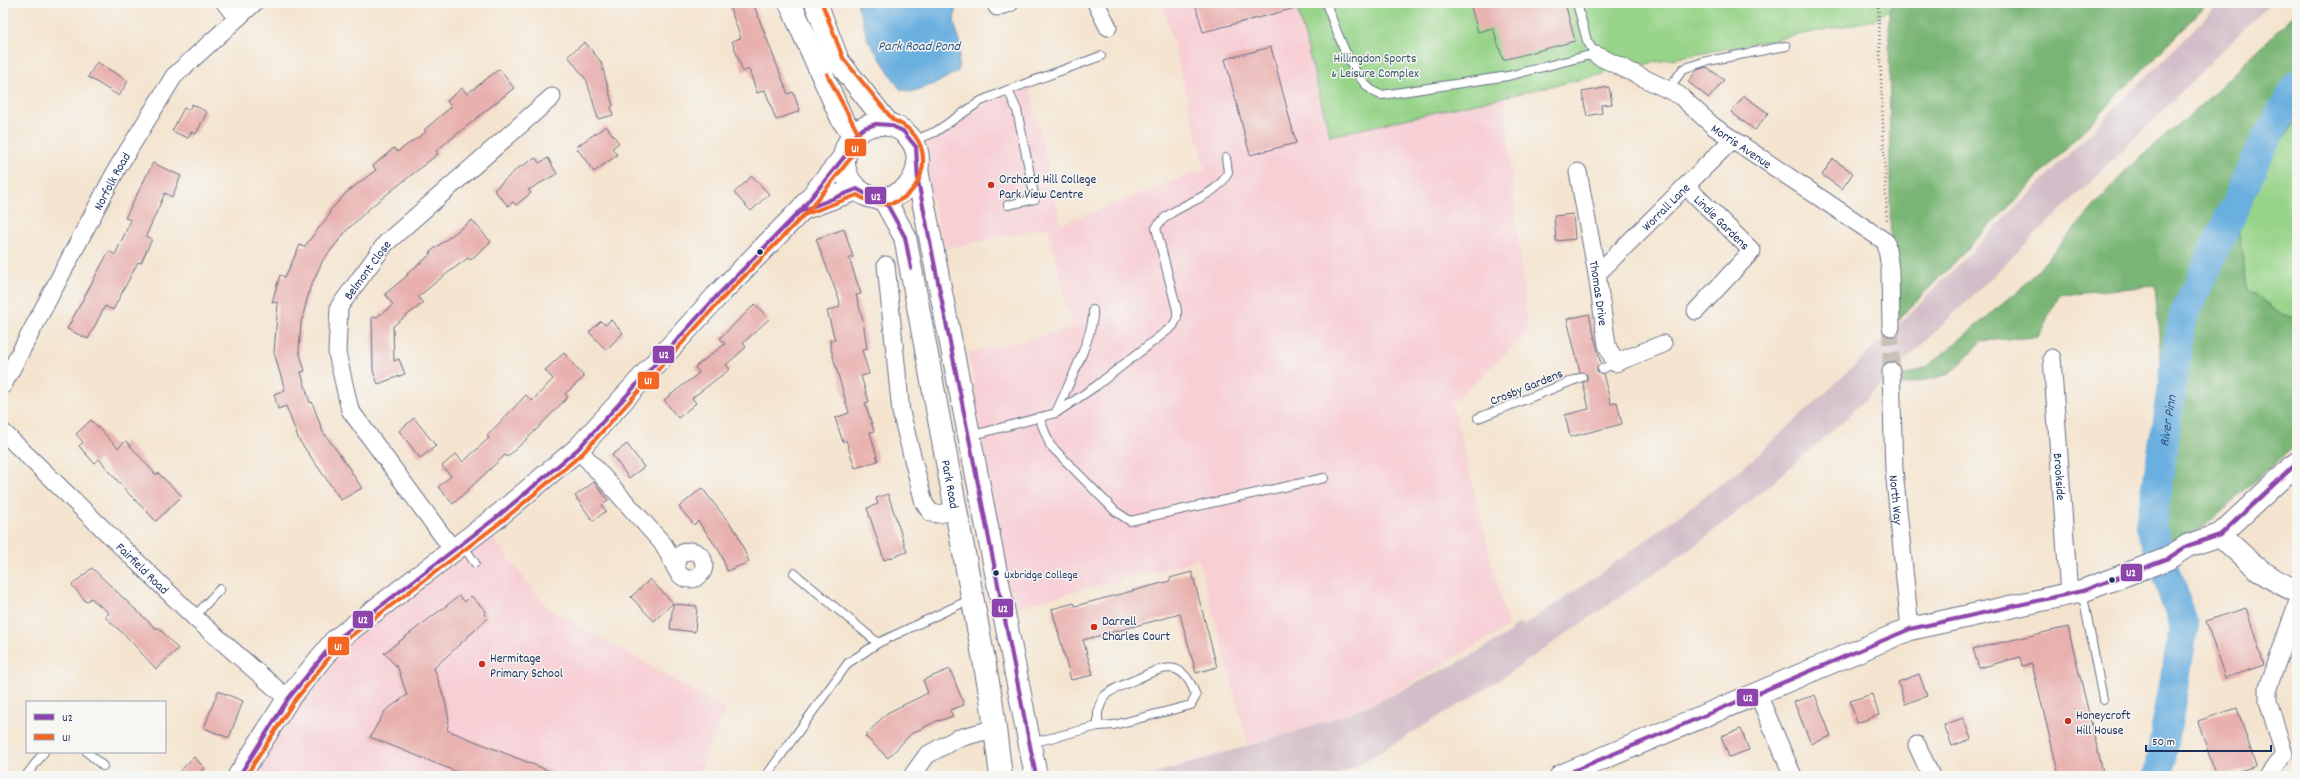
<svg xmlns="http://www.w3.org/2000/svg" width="2300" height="779" viewBox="0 0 2300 779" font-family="Dekko,sans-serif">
<rect width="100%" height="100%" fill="#f6f6f2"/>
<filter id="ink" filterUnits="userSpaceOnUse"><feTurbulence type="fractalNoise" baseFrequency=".025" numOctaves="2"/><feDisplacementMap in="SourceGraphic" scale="8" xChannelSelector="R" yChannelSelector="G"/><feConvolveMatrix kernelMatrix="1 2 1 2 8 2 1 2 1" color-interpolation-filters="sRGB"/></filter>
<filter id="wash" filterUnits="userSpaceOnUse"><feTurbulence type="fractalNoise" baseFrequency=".012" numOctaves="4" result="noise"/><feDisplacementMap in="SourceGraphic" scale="16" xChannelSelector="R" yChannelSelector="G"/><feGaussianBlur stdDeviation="0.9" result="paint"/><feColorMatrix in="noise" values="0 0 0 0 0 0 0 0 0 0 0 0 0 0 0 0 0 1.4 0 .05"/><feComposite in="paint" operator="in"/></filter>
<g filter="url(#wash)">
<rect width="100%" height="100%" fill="#f4e4cf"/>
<g fill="#f7cfd5">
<polygon points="1163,3 1296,3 1330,136 1504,97 1528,333 1452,403 1508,627 1380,701 1317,725 1248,744 1199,560 1012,608 968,353 1072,329 1048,227 944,249 920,146 988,104 1029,84 1061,224 1205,169"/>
<polygon points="485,527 547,608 726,709 697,776 238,776 335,641"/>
</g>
<polygon fill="#d2bdc8" points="2220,3 2270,3 2120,153 1842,422 1771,484 1700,542 1484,690 1358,765 1334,776 1147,776 1317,725 1380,701 1467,658 1512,632 1511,628 1520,623 1523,626 1594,578 1683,513 1753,459 1821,397 1904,319"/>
<g fill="#97d489" stroke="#598274">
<polygon points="1296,3 1897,3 1874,20 1641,65 1611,56 1604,74 1330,136"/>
<polygon points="2297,119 2297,317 2283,316 2248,291 2238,230 2265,164"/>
</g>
<g fill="#79b675" stroke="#4a726a">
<polygon points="1897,3 2208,3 1891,327 1889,10"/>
<polygon points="2297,12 2297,119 2265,164 2238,230 2248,291 2283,316 2297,317 2297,444 2201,529 2147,552 2166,427 2155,286 2060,294 2038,337 1981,341 1950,374 1891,389 1891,381 1928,366 2024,286 2128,168 2201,105"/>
</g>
<polygon fill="#69afdf" stroke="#426f9e" points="857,3 956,3 954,23 960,41 958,71 935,84 910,92 900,89 868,40"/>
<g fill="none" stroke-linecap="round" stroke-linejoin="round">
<path stroke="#69afdf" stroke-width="30" id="s1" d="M2158 776 2184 626 2151 526 2182 320 2263 145 2297 85"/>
</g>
<g id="blocks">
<g fill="#e8b0ae">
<polygon points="728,3 753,3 788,94 793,92 800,111 776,120 765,90 757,93 749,69 743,72 732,41 741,38"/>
<polygon points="1195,3 1296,3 1296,8 1203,32"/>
<polygon points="1470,3 1565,3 1575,41 1503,60 1493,28 1478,32"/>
<polygon points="585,42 601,62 613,106 611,107 613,115 598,119 587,81 568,56"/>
<polygon points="1271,47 1296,143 1250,155 1225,59"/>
<polygon points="97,62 128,81 119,96 88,77"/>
<polygon points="1707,67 1724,80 1709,98 1688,82 1697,70"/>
<polygon points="499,69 514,88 436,151 438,154 372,206 347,230 323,260 310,288 301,323 299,351 305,371 301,372 310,403 312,402 323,432 343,459 362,488 341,500 299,440 286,406 278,409 274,394 285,390 274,353 278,303 272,302 280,275 285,277 300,245 304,247 330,214 329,212 346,193 376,170 373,166 394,148 397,152 426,132 424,130 451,107 447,101 462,88 467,94"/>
<polygon points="1609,87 1612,104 1601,105 1602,113 1587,116 1582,92"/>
<polygon points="1744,96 1768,113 1755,130 1731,112"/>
<polygon points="192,104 207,112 196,134 191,132 188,138 172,131 184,108 189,110"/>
<polygon points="606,126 619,143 612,148 617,155 594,172 576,147"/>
<polygon points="536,158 539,163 548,158 557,174 528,190 531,193 516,205 513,202 508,206 494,190 518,168"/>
<polygon points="1833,159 1853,173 1842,189 1822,175"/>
<polygon points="153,163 181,176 172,197 165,193 146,236 152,239 141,263 138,262 113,310 105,306 88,339 67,329 109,251 115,255 131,220 125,218"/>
<polygon points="752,176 769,194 751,211 734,193"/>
<polygon points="1573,214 1575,239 1556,241 1554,216"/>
<polygon points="472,220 491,242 470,260 468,258 441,278 418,297 423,303 393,326 394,361 399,359 405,374 378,384 373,371 372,317 377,317 393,305 385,294 408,275 407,274 431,254 430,252"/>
<polygon points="844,229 853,257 849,258 861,294 856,295 863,320 867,349 862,350 869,374 861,376 869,402 865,403 874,431 870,432 878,461 855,468 846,440 843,442 835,418 849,413 832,353 830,340 835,340 827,311 839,307 840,302 816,239"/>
<polygon points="755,304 769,319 743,343 746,347 726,365 730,369 692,398 696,403 678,418 664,400 699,373 695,367 725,344 720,338"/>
<polygon points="1589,314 1601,364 1597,366 1597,371 1603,374 1611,404 1617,402 1622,424 1570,437 1565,415 1589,409 1583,383 1587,380 1587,375 1580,372 1567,319"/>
<polygon points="611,320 623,333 606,350 589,332 601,321 605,325"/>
<polygon points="564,353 584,377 565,394 568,397 528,438 507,457 505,455 453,504 438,487 451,476 442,466 456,454 463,462 489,438 487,436 526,395 532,401 553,379 545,370"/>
<polygon points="414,418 436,446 420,458 399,431"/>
<polygon points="91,420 118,448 126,441 156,475 158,473 182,496 156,521 128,493 99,459 94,463 79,446 83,442 76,434"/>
<polygon points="627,444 644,467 629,478 612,455"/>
<polygon points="594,482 608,500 602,505 606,511 593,521 575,496"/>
<polygon points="702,488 737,533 749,562 727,571 720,552 698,521 694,525 679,507"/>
<polygon points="888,494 907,552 884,560 867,508 878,504 876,498"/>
<polygon points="92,568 156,629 158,627 178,649 156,669 129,639 105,617 109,613 91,598 86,602 72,585"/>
<polygon points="1192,572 1217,667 1196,673 1180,614 1083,640 1093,675 1071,680 1052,609 1074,603 1075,606 1170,581 1170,578"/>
<polygon points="650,579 673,603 654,621 631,597"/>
<polygon points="459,596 465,602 471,596 486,611 484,614 488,618 434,668 445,701 449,720 447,730 562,776 467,776 370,737 385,711 407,695 398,668 384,653"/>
<polygon points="673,604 697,606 695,632 670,629"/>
<polygon points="2246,608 2264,665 2225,678 2206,621"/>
<polygon points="2068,627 2104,776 2059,776 2032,664 2022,666 2020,657 1979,668 1973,649"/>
<polygon points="950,669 964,705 950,710 953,716 939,721 939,720 912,733 888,758 865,736 887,713 928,693 923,680"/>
<polygon points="1919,674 1927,696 1905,704 1898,682"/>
<polygon points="218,691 243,701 229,738 204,728"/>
<polygon points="1872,694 1879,715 1857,723 1850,701"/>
<polygon points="1815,695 1831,736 1811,744 1794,702"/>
<polygon points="2237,708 2256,766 2222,776 2216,776 2198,721"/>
<polygon points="1963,718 1971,739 1952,746 1944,725"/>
<polygon points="1741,729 1749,750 1729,757 1721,736"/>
<polygon points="194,757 205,768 196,776 175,776"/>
</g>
</g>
</g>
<g filter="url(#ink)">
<use href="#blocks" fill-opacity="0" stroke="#676e86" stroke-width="1"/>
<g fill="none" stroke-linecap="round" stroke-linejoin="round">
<polyline stroke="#c9c0b8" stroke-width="17" stroke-dasharray="17 8" stroke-linecap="butt" points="1891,327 1891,371"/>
<g stroke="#676e86" stroke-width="10">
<g id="lane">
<path d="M1326 3C1335 26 1355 90 1382 95L1508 76 1586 56 1596 55"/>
<polyline points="1577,3 1587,41 1596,55"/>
<polyline points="1668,90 1683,69 1703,62 1786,46"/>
<polyline points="913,141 935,132 981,101 1008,90 1101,56"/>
<polyline points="1008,205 1035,199 1017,110 1008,90"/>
<polyline points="1602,369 1615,363"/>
<path d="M1056 412C1066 390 1095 333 1093 310"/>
<polyline points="1039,417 1050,445 1115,511 1130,521 1324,478"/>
<polyline points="1478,418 1582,377"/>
<path d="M970 436 1056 413 1096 386 1173 326 1177 318V310L1156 228C1171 203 1217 200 1228 172L1226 158"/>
<polyline points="462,544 475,563"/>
<polyline points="794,573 878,643"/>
<polyline points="2082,591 2103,699"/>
<polyline points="194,617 220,589"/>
<path d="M1031 743 1098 726V712L1104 696C1114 688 1125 684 1137 679 1166 665 1183 659 1196 696L1191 705 1114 725 1098 726"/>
<polyline points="87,752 103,766"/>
<polyline points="26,776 44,752"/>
<polyline points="766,776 848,663 878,643 971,599"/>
</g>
</g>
<g stroke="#676e86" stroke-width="19">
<g id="street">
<polyline points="225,3 236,17"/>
<polyline points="1096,3 1108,27"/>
<polyline points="997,7 1010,3"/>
<path id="s2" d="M1596 55 1679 95 1713 126 1886 242 1890 269 1891 327"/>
<path id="s3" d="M1578 172 1597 274 1607 345 1615 363 1663 344"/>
<path id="s4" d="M1686 186 1752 251 1696 311"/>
<polyline points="886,265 901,412 924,503 931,513 938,514 956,511"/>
<path id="s5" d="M1597 274 1733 139"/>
<path id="s6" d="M2052 358 2069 594"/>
<path id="s7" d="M1891 371 1894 470 1910 629"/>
<path id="s8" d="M3 385 118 167 174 76 254 3"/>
<path id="s9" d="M3 432 194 617 288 699"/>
<polyline points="578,449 664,545 676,569"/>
<path id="s10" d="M453 550 350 410 337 353 339 307 386 243 552 97"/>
<circle cx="690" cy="565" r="14"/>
<polyline points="1757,692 1793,776"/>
<polyline points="1917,745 1931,776"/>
<polyline points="912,776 927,755 956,739 996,728"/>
<polyline points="2268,776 2284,754 2268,701 2268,688 2297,604"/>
</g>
</g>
<g stroke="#676e86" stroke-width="24">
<g id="secondary">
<polyline points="790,3 842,119 854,136"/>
<polyline points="816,3 838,61 889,125"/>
<circle cx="881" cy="161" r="37"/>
<polyline points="917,170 1036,776"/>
<path id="s11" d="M883 197 905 237 991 698 1001 776"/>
<polyline points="802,209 857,189"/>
<path d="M2220 535C2247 559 2262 577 2297 591"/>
<polyline points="239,776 288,699 335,641 497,517 578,449 716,297 801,210 845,156"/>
<polyline points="1561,776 1910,629 2082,591 2167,559 2187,546 2220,535 2297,463"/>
</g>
</g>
<polyline stroke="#676e86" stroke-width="2.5" stroke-dasharray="1 3" stroke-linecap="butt" points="1878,3 1887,222"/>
<use href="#lane" stroke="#fff" stroke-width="8"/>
<use href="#street" stroke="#fff" stroke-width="17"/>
<use href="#secondary" stroke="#fff" stroke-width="22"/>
<g stroke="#f6f6f2" stroke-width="7">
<g id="bus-1">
<polyline points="797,213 857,189 866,194 883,197 905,237 911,268"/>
<polyline points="239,776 288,699 335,641 497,517 578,449 716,297 801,210 845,156 850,142 856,134 864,128 876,124 890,125 903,131 916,147 918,181 1036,776"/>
<polyline points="1561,776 1910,629 2082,591 2167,559 2187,546 2220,535 2297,463"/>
</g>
</g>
<g stroke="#f6f6f2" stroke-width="7">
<g id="bus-2">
<polyline points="806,214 850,159 860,137 827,74"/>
<path d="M246 776 293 703 339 645 501 522 582 454 720 301 804 215 857 195C862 198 868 201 874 203 919 214 948 142 893 120L843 58 822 3"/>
</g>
</g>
<use href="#bus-1" stroke="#8e44ad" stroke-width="4"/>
<use href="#bus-2" stroke="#f26522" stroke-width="4"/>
</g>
</g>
<g fill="#c8321e" stroke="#f6f6f2" stroke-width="1.5">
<circle cx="991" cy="185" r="4"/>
<circle cx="1094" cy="627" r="4"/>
<circle cx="482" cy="664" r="4"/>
<circle cx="2068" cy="721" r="4"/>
</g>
<g fill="#1b2f5e" stroke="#f6f6f2" stroke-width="1.5">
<circle cx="760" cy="252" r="3.5"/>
<circle cx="996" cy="573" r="3.5"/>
<circle cx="2112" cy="580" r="3.5"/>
</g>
<g text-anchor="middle" stroke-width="3" stroke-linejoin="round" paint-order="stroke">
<g font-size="12" fill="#1b2f5e" stroke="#f6f6f2" text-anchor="start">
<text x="1004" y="578">Uxbridge College</text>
</g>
<g font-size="13" fill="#3a5869" stroke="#f6f6f2">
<text x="1375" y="62">Hillingdon Sports<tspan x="1375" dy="15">&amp; Leisure Complex</tspan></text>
</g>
<g font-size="13" fill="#1b2f5e" stroke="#f6f6f2">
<text dy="5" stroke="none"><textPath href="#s2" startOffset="173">Morris Avenue</textPath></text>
<text dy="5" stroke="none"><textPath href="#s8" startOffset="231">Norfolk Road</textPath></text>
<text dy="5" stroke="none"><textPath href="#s5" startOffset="96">Worrall Lane</textPath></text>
<text dy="5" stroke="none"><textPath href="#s4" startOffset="51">Lindie Gardens</textPath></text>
<text dy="5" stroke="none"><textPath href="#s10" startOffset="325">Belmont Close</textPath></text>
<text dy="5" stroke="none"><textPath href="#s3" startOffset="123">Thomas Drive</textPath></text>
<text transform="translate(1526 386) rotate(-22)" y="5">Crosby Gardens</text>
<text dy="5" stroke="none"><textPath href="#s6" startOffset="119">Brookside</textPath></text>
<text dy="5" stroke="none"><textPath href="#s11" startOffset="297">Park Road</textPath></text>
<text dy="5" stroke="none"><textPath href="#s7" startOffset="129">North Way</textPath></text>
<text dy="5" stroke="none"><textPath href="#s9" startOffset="195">Fairfield Road</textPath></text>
</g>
<g font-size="13" fill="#1b2f5e" stroke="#f6f6f2" text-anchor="start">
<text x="999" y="183">Orchard Hill College<tspan x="999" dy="15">Park View Centre</tspan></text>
<text x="1102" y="625">Darrell<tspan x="1102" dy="15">Charles Court</tspan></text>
<text x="490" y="662">Hermitage<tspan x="490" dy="15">Primary School</tspan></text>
<text x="2076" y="719">Honeycroft<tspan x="2076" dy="15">Hill House</tspan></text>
</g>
<g font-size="14" font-style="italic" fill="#325585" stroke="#f6f6f2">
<text x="919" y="50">Park Road Pond</text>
<text dy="5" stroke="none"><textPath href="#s1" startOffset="364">River Pinn</textPath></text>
</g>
</g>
<g stroke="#f6f6f2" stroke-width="1.5">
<rect x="844" y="138" width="23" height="19" rx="4" fill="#f26522"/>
<rect x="864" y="186" width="23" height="19" rx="4" fill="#8e44ad"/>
<rect x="652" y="345" width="23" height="19" rx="4" fill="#8e44ad"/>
<rect x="637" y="371" width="23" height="19" rx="4" fill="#f26522"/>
<rect x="2120" y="563" width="23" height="19" rx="4" fill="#8e44ad"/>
<rect x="991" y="598" width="23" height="20" rx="4" fill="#8e44ad"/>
<rect x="352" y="610" width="22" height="19" rx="4" fill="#8e44ad"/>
<rect x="327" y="636" width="23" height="20" rx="4" fill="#f26522"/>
<rect x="1736" y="688" width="23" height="19" rx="4" fill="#8e44ad"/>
</g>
<g font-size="11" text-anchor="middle" font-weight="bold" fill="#fff">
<text x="855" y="152">U1</text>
<text x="876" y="200">U2</text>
<text x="664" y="358">U2</text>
<text x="648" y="384">U1</text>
<text x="2131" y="576">U2</text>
<text x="1003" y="612">U2</text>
<text x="363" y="623">U2</text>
<text x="338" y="650">U1</text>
<text x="1748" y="701">U2</text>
</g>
<rect width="2300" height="779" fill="none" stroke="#f6f6f2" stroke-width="16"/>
<rect x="26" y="701" width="140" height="52" fill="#f6f6f2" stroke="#9ea6b7"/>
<rect x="34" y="714" width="20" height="6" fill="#8e44ad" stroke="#9ea6b7"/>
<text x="62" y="721" font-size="12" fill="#1b2f5e">U2</text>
<rect x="34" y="734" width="20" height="6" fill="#f26522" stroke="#9ea6b7"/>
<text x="62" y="741" font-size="12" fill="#1b2f5e">U1</text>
<path d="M2146 745v6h125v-6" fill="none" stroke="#1b2f5e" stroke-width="2"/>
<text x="2152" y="745" font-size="12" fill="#1b2f5e" stroke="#f6f6f2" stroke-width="3" paint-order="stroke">50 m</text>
</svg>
